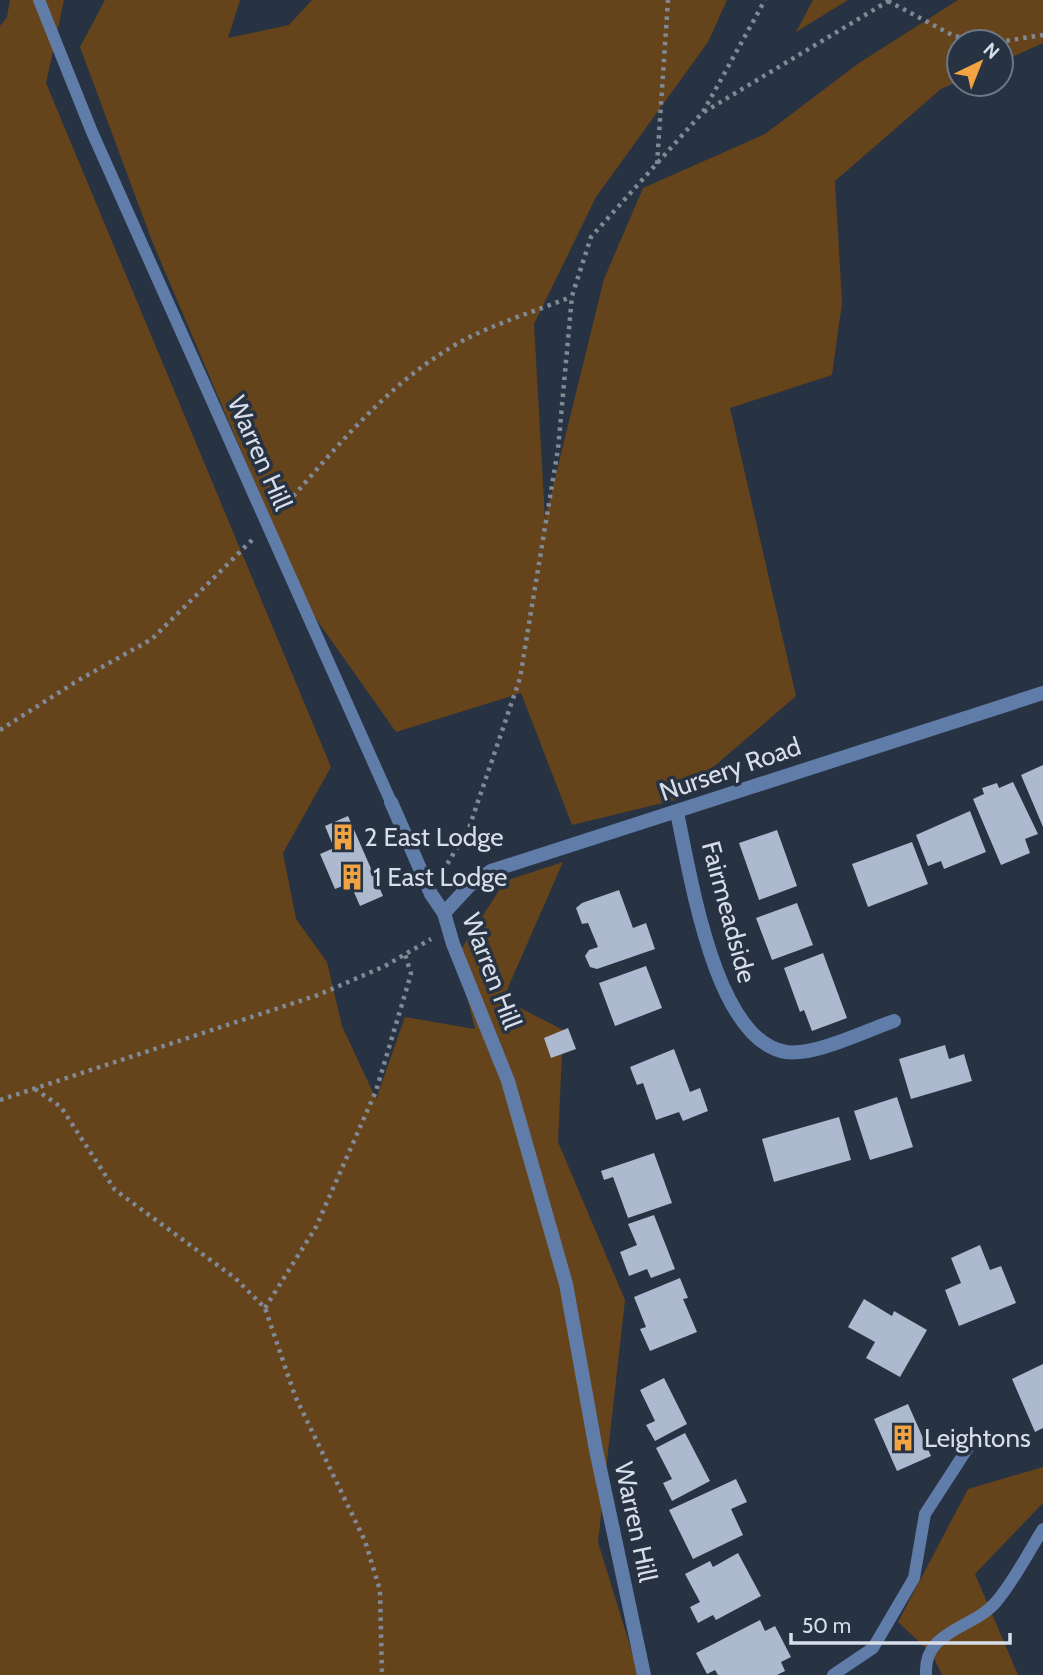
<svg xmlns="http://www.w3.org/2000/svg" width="1043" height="1675" viewBox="0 0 1043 1675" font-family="Cabin,sans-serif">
<rect width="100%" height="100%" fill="#273242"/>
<g fill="#65441b">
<polygon points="10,0 64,0 46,83 331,767 283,853 296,919 327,962 342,1026 376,1099 405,1017 475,1029 457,956 505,881 563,862 503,999 563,1030 558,1142 625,1300 598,1542 639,1675 0,1675 0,26 7,17"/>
<polygon points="105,0 240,0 228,38 289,25 312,0 727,0 708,42 596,197 534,324 545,519 604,279 643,188 765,134 859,63 958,0 1043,0 1043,43 1001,62 1001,42 959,42 959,81 941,89 835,181 842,303 832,375 730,408 796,696 675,800 572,825 521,693 396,732 307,606 152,241 80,47"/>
<polygon points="813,0 848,0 796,32"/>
<polygon points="1043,1467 1043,1503 975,1574 1018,1675 942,1675 932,1654 898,1622 968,1489"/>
</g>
<g fill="#acb9ce">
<polygon points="1043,765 1043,827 1021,775"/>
<polygon points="1013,782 1038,834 1025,839 1030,853 1001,865 973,799 984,794 982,788 997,783 999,788"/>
<polygon points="970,811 986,852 944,869 941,861 928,866 916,835"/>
<polygon points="348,816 383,896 360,906 350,883 335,889 320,854 334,848 325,826"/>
<polygon points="777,830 797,886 759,900 739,843"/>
<polygon points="912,842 928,884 868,907 852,864"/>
<polygon points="619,890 633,928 646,923 655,949 597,969 590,967 585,956 589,950 598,947 588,923 582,924 576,908 582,903"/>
<polygon points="797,903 813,945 772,960 756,918"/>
<polygon points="823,953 847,1018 812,1031 804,1010 800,1012 784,968"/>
<polygon points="646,966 662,1008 615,1026 599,983"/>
<polygon points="568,1028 576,1049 551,1058 544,1038"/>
<polygon points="945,1045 949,1059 964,1054 972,1081 911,1099 899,1059"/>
<polygon points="674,1049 690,1092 700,1088 708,1111 683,1121 679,1112 656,1120 643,1083 637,1085 630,1067"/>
<polygon points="897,1097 913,1147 870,1160 854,1111"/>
<polygon points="839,1117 851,1160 774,1182 762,1139"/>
<polygon points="654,1153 672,1203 628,1218 613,1177 604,1180 601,1171"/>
<polygon points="654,1215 675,1269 651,1278 647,1269 629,1276 620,1252 637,1245 628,1224"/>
<polygon points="980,1245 990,1270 1001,1266 1016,1303 959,1326 945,1290 961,1283 951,1258"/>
<polygon points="680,1278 688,1298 683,1299 697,1332 650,1351 640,1329 646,1327 634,1297"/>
<polygon points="864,1299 892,1316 894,1311 927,1330 900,1377 866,1358 875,1342 848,1327"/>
<polygon points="1043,1364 1043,1428 1035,1432 1012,1379"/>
<polygon points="664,1378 687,1424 655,1441 646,1425 655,1421 640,1390"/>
<polygon points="908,1404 931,1456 897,1471 874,1419"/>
<polygon points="685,1433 710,1481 672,1501 663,1483 672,1479 656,1448"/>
<polygon points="736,1479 747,1502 731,1509 743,1535 693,1559 669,1510"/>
<polygon points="738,1553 761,1596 716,1620 713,1615 698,1623 690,1607 700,1602 685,1574 710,1561 713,1567"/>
<polygon points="760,1620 765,1631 775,1626 791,1657 781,1662 785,1671 777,1675 718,1675 715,1670 707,1674 696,1653"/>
</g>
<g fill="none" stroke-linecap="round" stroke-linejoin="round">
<g stroke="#808996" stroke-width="4.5" stroke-dasharray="3.5 5" stroke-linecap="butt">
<polyline points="888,1 954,36 987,42"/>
<polyline points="998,42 1043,35"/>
<polyline points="704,112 890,0"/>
<polyline points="657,164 668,0"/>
<path d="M282 509C337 447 388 382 462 341 496 323 536 311 571 297"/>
<polyline points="0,730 77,681 152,639 252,540"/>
<polyline points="443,871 469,828 520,678 558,449 572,296 591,237 703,112 765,0"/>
<polyline points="35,1089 61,1107 115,1190 235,1278 265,1308 295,1396 365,1541 380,1590 382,1675"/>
<polyline points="0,1100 318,995 385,966 431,939"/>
<polyline points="265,1308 316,1227 376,1091 411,974 405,954"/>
</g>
<g stroke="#607da9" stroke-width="12">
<polyline points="39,0 92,132 391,802"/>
<polyline points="833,1675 873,1648 914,1578 925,1514 971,1443"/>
<path d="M926 1675C923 1630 973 1629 996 1602 1014 1581 1028 1553 1043 1529"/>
</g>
<g stroke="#607da9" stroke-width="14">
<polyline points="391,802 431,894 444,913 453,944 508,1081 566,1284 596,1450 644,1675"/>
<path d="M677 813C690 871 714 1041 786 1052 815 1056 865 1031 894 1021"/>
<polyline points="444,913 469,886 491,871 1043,693"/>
</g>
</g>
<defs>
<g id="building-bare" transform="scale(2.1)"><path d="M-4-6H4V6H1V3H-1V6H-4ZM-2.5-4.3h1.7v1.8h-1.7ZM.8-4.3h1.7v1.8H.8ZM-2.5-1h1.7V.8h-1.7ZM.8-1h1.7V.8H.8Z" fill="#f3a442" stroke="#273242" stroke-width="2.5" paint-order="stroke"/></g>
</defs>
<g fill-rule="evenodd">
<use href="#building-bare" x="343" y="837"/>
<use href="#building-bare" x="352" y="877"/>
<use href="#building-bare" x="903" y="1438"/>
</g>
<g text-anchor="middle" stroke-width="7" stroke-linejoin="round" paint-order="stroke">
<g font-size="26" fill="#d7dee9" stroke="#273242">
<text transform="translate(260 453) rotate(66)" y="9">Warren Hill</text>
<text transform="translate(730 769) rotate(-19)" y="9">Nursery Road</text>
<text transform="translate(729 912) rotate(75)" y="9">Fairmeadside</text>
<text transform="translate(492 971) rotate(69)" y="9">Warren Hill</text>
<text transform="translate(636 1522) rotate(78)" y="9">Warren Hill</text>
</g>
<g font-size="26" fill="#d7dee9" stroke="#273242" text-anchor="start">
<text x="364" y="846">2 East Lodge</text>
<text x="373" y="886">1 East Lodge</text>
<text x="924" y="1447">Leightons</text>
</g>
</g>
<g transform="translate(980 63) rotate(43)"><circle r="33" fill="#273242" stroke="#6d7785" stroke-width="2"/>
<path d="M0-5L12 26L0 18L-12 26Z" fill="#f3a442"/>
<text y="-10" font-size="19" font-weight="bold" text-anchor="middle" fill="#d7dee9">N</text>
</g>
<path d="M791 1633v10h219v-10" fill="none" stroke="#d7dee9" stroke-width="3.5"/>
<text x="802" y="1633" font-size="21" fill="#d7dee9" stroke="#273242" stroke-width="5" paint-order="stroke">50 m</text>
</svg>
